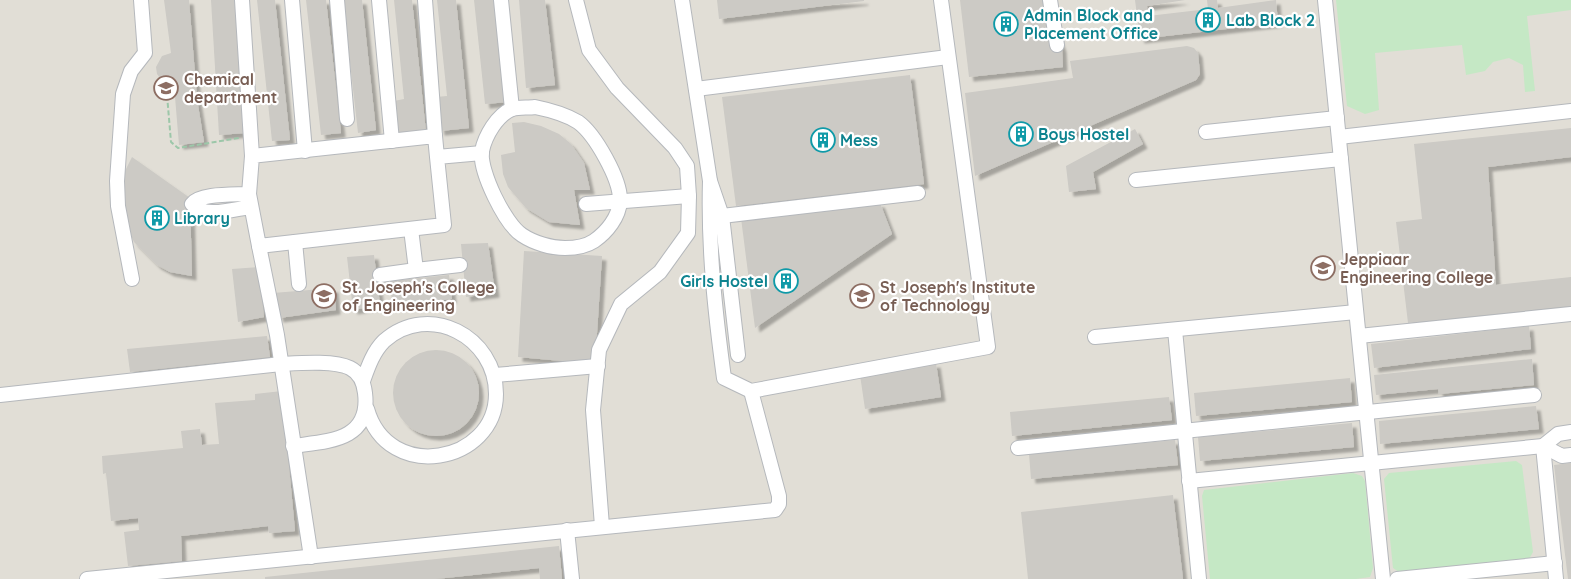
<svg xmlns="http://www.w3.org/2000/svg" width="1571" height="579" viewBox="0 0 1571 579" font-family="Quicksand,sans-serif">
<defs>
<filter id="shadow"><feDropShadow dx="4.5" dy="4.5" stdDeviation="1" flood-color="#0004"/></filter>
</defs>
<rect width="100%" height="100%" fill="#f1efe8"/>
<rect fill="#e1ded6" x="0" y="0" width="1571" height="579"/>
<g fill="#c5e8c5">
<polygon points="1336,0 1571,0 1571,10 1527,16 1535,91 1525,92 1523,65 1509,58 1493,62 1485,71 1466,75 1462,45 1375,53 1379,110 1365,114 1347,106"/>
<polygon points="1516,461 1522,465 1533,552 1529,559 1399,572 1393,568 1384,479 1389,473"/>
<polygon points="1353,473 1362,476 1365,481 1373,568 1370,577 1356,579 1210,579 1202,496 1204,490"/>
</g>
<g fill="#cccac5" filter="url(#shadow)">
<polygon points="164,0 189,0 197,99 204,142 179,145 174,85 164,83 157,74 156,67 162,56 171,53"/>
<polygon points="211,0 236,0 245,133 219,135"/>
<polygon points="257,0 275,0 290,140 272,141"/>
<polygon points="306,0 326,0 341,133 321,135"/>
<polygon points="343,0 362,0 376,130 358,133"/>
<polygon points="394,0 412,0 426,132 397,135 394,101 404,99"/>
<polygon points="437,0 456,0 469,128 440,131 436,97 447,96"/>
<polygon points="474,0 497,0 508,102 485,104"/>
<polygon points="519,0 545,0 555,85 526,88"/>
<polygon points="717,0 864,0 864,1 719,19"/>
<polygon points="960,0 1046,0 1062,48 1063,67 969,77"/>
<polygon points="1135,0 1185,0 1147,6 1148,16 1208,9 1207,0 1217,0 1218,8 1276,0 1278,23 1140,39"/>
<polygon points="1187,46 1194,48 1198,53 1200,74 1196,80 975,176 965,93 1073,78 1070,61"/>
<polygon points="910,75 924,184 736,206 722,97"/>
<polygon points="524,122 541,126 559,134 571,144 584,163 590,190 574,190 580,225 549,222 526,208 508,187 503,174 501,155 515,152 512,123"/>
<polygon points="1571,128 1571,157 1488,167 1496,285 1571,277 1571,306 1408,323 1396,222 1422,219 1414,144"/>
<polygon points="1135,129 1143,144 1093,172 1096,189 1069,192 1066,166"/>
<polygon points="132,157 190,198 192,276 170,272 157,265 134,242 127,227 121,179"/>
<polygon points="880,203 892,234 755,328 741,218"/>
<polygon points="488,243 495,293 466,297 461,244"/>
<polygon points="524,251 602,256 595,364 518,357"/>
<polygon points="374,255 380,305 353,310 347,257"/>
<polygon points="259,267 264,317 238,322 232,269"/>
<polygon points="449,275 452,299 393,306 389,281"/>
<polygon points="334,288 336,310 279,318 273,293"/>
<polygon points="1529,326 1531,349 1374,368 1371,344"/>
<polygon points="267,336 270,357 130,372 127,349"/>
<circle cx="436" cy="393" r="43"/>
<polygon points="1532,359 1534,385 1439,394 1438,389 1376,395 1374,375"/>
<polygon points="936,363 941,397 865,409 860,375"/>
<polygon points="1350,378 1352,402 1196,416 1194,393"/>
<polygon points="282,391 295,531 269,533 268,526 181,536 182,561 128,566 124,532 139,530 138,518 111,521 106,473 103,474 102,456 183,448 181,431 200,429 202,445 219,444 215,403 255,400 255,394"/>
<polygon points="1169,397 1172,420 1012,436 1010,412"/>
<polygon points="1536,406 1539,429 1380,444 1379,421"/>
<polygon points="1352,423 1354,447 1200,461 1198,437"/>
<polygon points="1175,440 1178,465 1031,479 1029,454"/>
<polygon points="1571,463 1571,579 1568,579 1554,465"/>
<polygon points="1173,495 1183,579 1028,579 1021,512"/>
<polygon points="559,546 562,579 540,579 539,568 436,579 265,579 265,577"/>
</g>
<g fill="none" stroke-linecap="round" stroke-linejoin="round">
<g stroke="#b5b8bc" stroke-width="16">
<g id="minor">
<polyline points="242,0 252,156"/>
<polyline points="292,0 305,151"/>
<polyline points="337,0 347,119"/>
<polyline points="379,0 392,141"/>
<polyline points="425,0 435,136"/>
<polyline points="501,0 512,109"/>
<polyline points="576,0 589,50 617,88 675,148 687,166 689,196 688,233 660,272 621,304 599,350 593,410 602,526"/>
<polyline points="682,0 710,181 722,216 738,355"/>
<polyline points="1050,0 1057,45"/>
<polyline points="1325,0 1383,579"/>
<polyline points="696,89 948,57"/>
<path d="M535 107C550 110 565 114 578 122 595 134 621 180 620 201 619 217 607 232 594 241 585 247 576 248 565 248 551 248 534 243 522 235 505 224 479 171 482 151 485 136 497 115 512 109 518 107 528 108 535 107Z"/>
<polyline points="1206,132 1337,118"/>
<polyline points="1339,137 1571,111"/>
<polyline points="437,157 435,136 252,156 249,194 259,246 444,225 437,157 482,153"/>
<polyline points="1136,180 1341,159"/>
<path d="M710 181C708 247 715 312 724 378L751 391 988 347 941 0"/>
<path d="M249 194C235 195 200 193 192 204 204 219 234 209 250 207"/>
<polyline points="586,204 689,196"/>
<polyline points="722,216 918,193"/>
<polyline points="295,242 299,284"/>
<polyline points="259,246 277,335 311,557"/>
<polyline points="416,270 460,265"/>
<polyline points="380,275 416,270 411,229"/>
<polyline points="132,279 118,206 117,181 123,94 131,71 145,53 141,0"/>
<polyline points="1175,330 1199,579"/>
<polyline points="1359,336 1571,314"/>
<polyline points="1095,337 1356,312"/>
<polyline points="495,375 598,366"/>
<path d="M363 381C368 367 373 352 384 341 429 301 496 337 496 394 496 463 388 484 367 409"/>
<path d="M0 395 281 364C299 363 334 360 350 368 360 373 364 384 365 393 371 441 328 441 293 446"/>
<polyline points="1543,446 1556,579"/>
<polyline points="1543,446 1562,456 1571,455"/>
<polyline points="1018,448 1534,395"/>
<polyline points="1189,481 1543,446 1558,434 1571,432"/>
<polyline points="567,530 572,579"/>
<polyline points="87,579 775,510 779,504 779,496 751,391"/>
<polyline points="1397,579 1555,563"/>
</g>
</g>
<polyline stroke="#9cc7a9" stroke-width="2" stroke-dasharray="5 2.5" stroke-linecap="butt" points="174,94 167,95 171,142 178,148 239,138"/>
<use href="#minor" stroke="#fff" stroke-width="14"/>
</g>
<defs>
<g id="building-ring" transform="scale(1.25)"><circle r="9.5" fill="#fff" stroke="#0f9aa8" stroke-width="1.5"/><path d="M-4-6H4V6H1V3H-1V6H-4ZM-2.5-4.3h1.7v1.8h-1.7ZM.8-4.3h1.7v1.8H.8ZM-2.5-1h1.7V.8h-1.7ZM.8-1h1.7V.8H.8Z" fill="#0f9aa8"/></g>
<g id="school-ring" transform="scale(1.25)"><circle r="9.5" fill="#fff" stroke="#8d6e63" stroke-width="1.5"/><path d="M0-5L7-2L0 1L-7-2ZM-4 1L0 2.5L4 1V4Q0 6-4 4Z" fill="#8d6e63"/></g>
<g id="university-ring" transform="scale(1.25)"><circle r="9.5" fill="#fff" stroke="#8d6e63" stroke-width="1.5"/><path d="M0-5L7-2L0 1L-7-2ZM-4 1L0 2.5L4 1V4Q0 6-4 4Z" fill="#8d6e63"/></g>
</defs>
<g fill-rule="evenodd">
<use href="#building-ring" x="1208" y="20"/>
<use href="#building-ring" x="1006" y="24"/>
<use href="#school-ring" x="166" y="88"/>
<use href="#building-ring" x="1021" y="134"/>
<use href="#building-ring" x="823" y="140"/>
<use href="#building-ring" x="157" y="218"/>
<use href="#university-ring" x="1323" y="268"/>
<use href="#building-ring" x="786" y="281"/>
<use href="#university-ring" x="324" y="296"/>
<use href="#university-ring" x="862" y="296"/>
</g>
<g text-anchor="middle" stroke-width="4.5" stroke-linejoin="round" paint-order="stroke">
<g font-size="16" font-weight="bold" fill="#0d838f" stroke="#fff" text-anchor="start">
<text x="1024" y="21">Admin Block and<tspan x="1024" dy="18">Placement Office</tspan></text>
<text x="1226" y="26">Lab Block 2</text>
<text x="1038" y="140">Boys Hostel</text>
<text x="840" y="146">Mess</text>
<text x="174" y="224">Library</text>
<text x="768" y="287" text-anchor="end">Girls Hostel</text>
</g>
<g font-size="16" font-weight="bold" fill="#785e54" stroke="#fff" text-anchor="start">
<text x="184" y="85">Chemical<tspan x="184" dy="18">department</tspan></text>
<text x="1340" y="265">Jeppiaar<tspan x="1340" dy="18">Engineering College</tspan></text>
<text x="342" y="293">St. Joseph's College<tspan x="342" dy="18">of Engineering</tspan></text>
<text x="880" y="293">St Joseph's Institute<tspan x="880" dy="18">of Technology</tspan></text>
</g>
</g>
</svg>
